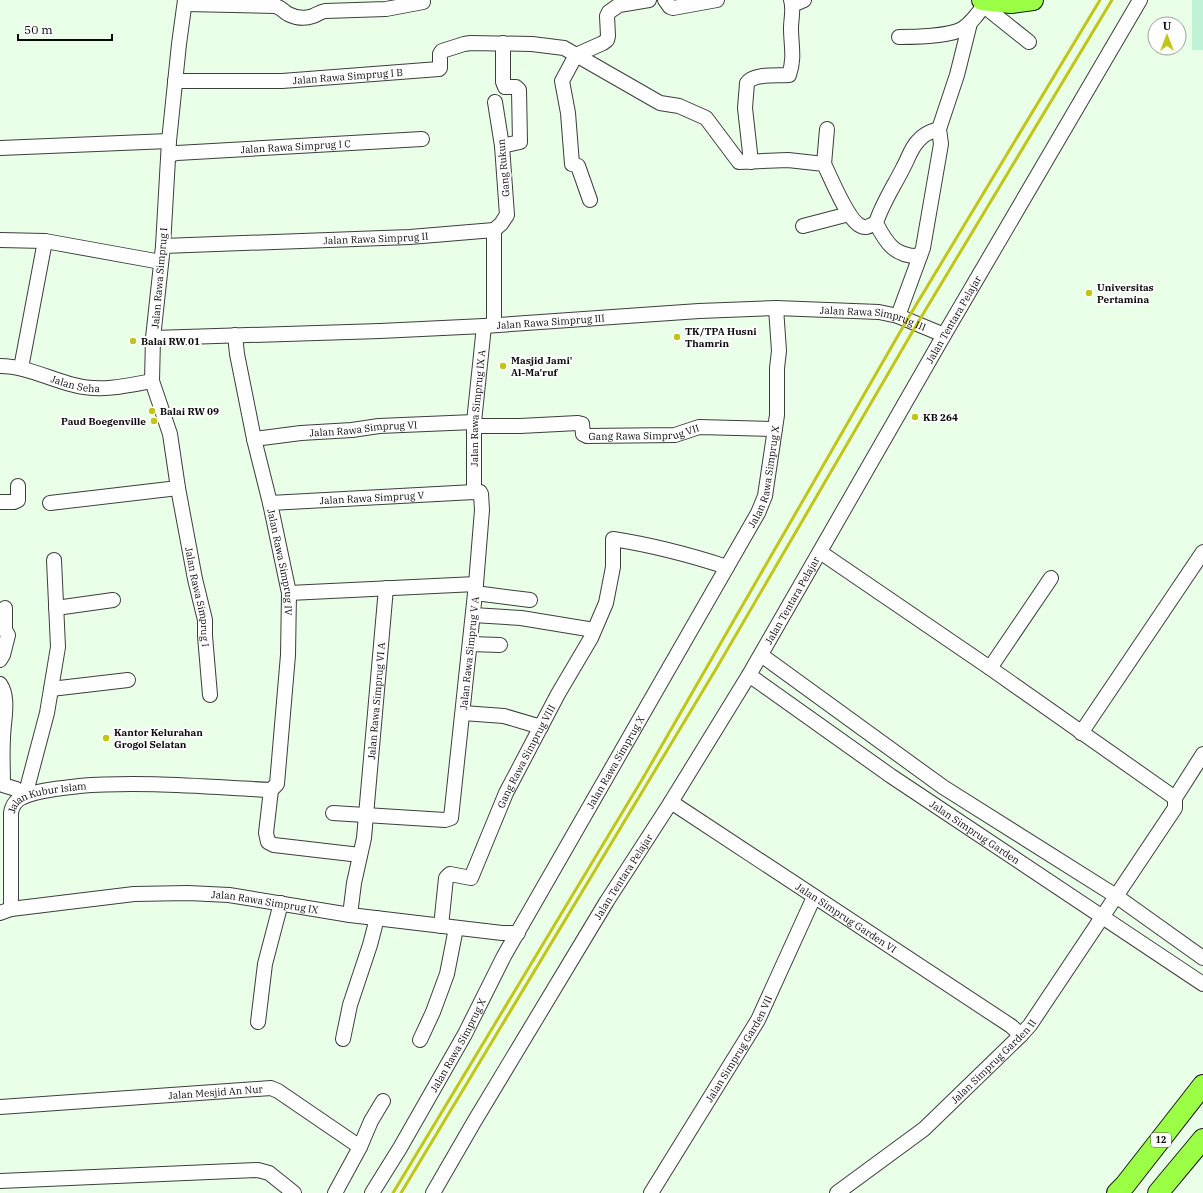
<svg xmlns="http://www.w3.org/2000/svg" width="1203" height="1193" viewBox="0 0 1203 1193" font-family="'IBM Plex Serif',serif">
<rect width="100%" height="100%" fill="#e9ffe7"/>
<rect fill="#c0f3d5" x="1192" y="0" width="11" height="50"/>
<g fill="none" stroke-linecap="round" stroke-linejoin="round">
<g stroke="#3d3d3d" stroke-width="16">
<g id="minor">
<path id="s1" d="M185 0 179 44 169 141 163 246 153 338 152 381 170 434 178 488 195 579 205 620V636L210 695"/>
<polyline points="665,0 670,7 673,8 717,0"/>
<path d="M185 4 275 6C281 7 283 11 288 14 296 18 305 19 313 16 318 14 320 12 325 11L386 9 423 2"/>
<polyline points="792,5 804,0"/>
<polyline points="984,6 1029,42"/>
<path d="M899 37C914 37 950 36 962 29 972 23 980 11 987 1"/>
<path id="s2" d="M175 81H282L439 69 440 68V54L442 51 464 44 471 43 532 44 564 48 660 103 679 106 706 118 739 162 788 160 824 164C831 178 848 221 861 226 866 229 871 225 876 223"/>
<polyline points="502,146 520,142 519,90 516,87 505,87 503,82 503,43"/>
<polyline points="0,148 169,141"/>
<path id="s3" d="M169 155 177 153 422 139"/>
<path d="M751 162 745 108 747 83C753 73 778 76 789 75 795 58 791 45 791 28 791 19 794 9 791 0"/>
<polyline points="824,164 827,129"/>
<polyline points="590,200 578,166 572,164 568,113 562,81 576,55 603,43 607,40 608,36 607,16 609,12 619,5 649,0"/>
<polyline points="803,226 849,214"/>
<polyline points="494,230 501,224 507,215 502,146 495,102"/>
<polyline points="494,230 494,324"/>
<polyline points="0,240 45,241 161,262"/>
<path id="s4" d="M163 246 410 237 494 230"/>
<path d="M920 256C895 257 886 243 876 223 882 204 894 186 903 168 908 159 911 148 918 141 923 135 931 131 939 129"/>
<polyline points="898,316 923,248 941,144 939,129 957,75 970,23"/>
<path id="s5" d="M235 335 237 354 254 439 270 503 289 593 288 655 277 784 271 790"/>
<path id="s6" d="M153 338 380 331 484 326 699 311 776 308 879 312 898 316 944 335"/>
<path id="s7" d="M0 366C26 366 49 379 74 385 99 392 127 386 152 381"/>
<polyline points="21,368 45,241"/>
<path id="s8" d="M474 426H520L578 423 582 424 583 434 587 436 675 435 699 427 775 429"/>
<path id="s9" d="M254 439 301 433 352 430 379 426 474 422"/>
<path id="s10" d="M474 492V422L484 326"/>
<polyline points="0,502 14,502 18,500 18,486"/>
<polyline points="50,503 178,488"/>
<path id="s11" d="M270 503 474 492H480L481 494 482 510 476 584 451 818 445 820 333 813"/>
<polyline points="820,552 990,668 1175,798"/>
<polyline points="289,593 476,584"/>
<polyline points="475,593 530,600"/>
<polyline points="56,608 113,600"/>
<polyline points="473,615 521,618 594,630"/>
<polyline points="470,644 500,645"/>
<polyline points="761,655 943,787 1116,896 1203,958"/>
<polyline points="0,660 3,655 8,635 5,630 5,608"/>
<polyline points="990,668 1051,578"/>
<path id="s12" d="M749 675 891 776 1203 984"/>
<path d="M0 684C10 698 3 722 3 739 2 754 3 770 3 785L16 789 23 797"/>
<polyline points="51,689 128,680"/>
<polyline points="463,713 504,716 541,727"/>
<polyline points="1081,733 1203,552"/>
<polyline points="271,790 266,833 268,842 274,845 360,855"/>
<polyline points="25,796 47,713 58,647 54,560"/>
<polyline points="1175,798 1203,754"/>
<path id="s13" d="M671 802 1011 1026 1021 1035"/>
<path id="s14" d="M11 909V813C12 806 16 800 23 797 37 790 63 788 79 786 143 781 207 787 271 790"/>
<path id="s15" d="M0 913 11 909 134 894 188 893 229 895 350 915 502 933H518"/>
<path id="s16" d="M350 915 354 883 364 838 386 588"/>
<path id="s17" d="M441 926 446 878 450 874 471 878 506 793 558 694 591 638 606 603 613 567V539C652 545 690 555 727 567"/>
<polyline points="258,1022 265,964 281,903"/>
<polyline points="343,1039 350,1005 370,945 377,918"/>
<polyline points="420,1040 433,1012 447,974 456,928"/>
<path id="s18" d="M0 1107 271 1088 278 1091 360 1147"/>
<polyline points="0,1181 258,1170 269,1173 294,1193"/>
<polyline points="335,1193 360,1147 371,1121 383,1101"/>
<path id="s19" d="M372 1193 400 1148 465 1034 504 956 758 513 765 496 777 415V368L779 351 776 308"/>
<path id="s20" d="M433 1193 474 1122 607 901 671 802 749 675 944 335 1140 0"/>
<path id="s21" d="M651 1193 758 1020 814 897"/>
<path id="s22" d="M837 1193 924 1129 1021 1035 1030 1025 1175 808V798"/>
</g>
</g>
<g stroke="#1b1b1b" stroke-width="22">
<g id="highway">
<polyline points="982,0 1011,3 1033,0"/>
<polyline points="1117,1193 1125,1185 1203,1085"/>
<polyline points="1158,1193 1203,1139"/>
</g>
</g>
<use href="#minor" stroke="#fff" stroke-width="14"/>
<use href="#highway" stroke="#9bff45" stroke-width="20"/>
<g stroke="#c0c516" stroke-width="3">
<polyline points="393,1193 643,778 907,320 1100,0"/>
<polyline points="401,1193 716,669 917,324 1112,0"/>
</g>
</g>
<g fill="#c0c516" stroke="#fff" stroke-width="1.5">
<circle cx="1089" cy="293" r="4"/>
<circle cx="677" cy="337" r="4"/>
<circle cx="133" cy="341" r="4"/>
<circle cx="503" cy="366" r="4"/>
<circle cx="152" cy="411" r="4"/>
<circle cx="915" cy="417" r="4"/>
<circle cx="154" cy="421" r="4"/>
<circle cx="106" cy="738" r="4"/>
</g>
<g text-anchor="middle" stroke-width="4" stroke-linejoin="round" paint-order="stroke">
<rect fill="#fff" stroke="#545454" stroke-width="1" x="1151" y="1133" width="20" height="14" rx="3"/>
<g font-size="9" font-weight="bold" fill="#0a0a0a">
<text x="1161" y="1143">12</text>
</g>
<g font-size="10" fill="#0a0a0a" stroke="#fff">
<text dy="4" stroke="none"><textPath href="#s2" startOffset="173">Jalan Rawa Simprug I B</textPath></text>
<text dy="4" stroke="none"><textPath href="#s3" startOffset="127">Jalan Rawa Simprug I C</textPath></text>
<text transform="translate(503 168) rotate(-95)" y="4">Gang Rukun</text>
<text dy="4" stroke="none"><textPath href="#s4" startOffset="213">Jalan Rawa Simprug II</textPath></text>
<text transform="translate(159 278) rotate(-85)" y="4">Jalan Rawa Simprug I</text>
<text dy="4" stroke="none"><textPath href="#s20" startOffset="1017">Jalan Tentara Pelajar</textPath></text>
<text dy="4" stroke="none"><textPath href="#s6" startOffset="722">Jalan Rawa Simprug III</textPath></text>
<text dy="4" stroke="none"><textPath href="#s6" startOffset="398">Jalan Rawa Simprug III</textPath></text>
<text dy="4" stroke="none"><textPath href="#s7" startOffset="78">Jalan Seha</textPath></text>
<text dy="4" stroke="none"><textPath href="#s10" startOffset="84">Jalan Rawa Simprug IX A</textPath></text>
<text dy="4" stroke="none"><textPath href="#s9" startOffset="110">Jalan Rawa Simprug VI</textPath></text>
<text dy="4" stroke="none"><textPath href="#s8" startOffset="180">Gang Rawa Simprug VII</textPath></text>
<text dy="4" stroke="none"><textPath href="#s19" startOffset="819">Jalan Rawa Simprug X</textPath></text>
<text dy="4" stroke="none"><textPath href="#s11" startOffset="102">Jalan Rawa Simprug V</textPath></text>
<text dy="4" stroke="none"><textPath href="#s5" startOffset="232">Jalan Rawa Simprug IV</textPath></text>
<text dy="4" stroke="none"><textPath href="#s1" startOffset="604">Jalan Rawa Simprug I</textPath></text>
<text dy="4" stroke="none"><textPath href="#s20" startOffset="693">Jalan Tentara Pelajar</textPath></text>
<text transform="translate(469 653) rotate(-84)" y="4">Jalan Rawa Simprug V A</text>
<text dy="4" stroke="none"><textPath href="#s16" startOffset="216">Jalan Rawa Simprug VI A</textPath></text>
<text dy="4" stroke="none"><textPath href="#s17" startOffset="209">Gang Rawa Simprug VIII</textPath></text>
<text dy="4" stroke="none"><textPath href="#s19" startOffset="495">Jalan Rawa Simprug X</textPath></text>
<text dy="4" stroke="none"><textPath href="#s14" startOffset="139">Jalan Kubur Islam</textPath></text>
<text dy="4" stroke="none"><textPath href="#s12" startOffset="275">Jalan Simprug Garden</textPath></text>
<text dy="4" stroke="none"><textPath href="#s20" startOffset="369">Jalan Tentara Pelajar</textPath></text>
<text dy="4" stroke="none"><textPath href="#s15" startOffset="267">Jalan Rawa Simprug IX</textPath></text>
<text dy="4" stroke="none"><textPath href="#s13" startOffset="210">Jalan Simprug Garden VI</textPath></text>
<text dy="4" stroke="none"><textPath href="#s19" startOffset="171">Jalan Rawa Simprug X</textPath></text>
<text dy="4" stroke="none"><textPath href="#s21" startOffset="169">Jalan Simprug Garden VII</textPath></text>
<text dy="4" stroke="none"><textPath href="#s22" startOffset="205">Jalan Simprug Garden II</textPath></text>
<text dy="4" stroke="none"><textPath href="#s18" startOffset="216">Jalan Mesjid An Nur</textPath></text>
</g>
<g font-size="10" font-weight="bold" fill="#0a0a0a" stroke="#fff" text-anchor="start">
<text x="1097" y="291">Universitas<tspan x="1097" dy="12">Pertamina</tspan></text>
<text x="685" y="335">TK/TPA Husni<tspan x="685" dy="12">Thamrin</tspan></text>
<text x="141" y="345">Balai RW 01</text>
<text x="511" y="364">Masjid Jami'<tspan x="511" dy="12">Al-Ma'ruf</tspan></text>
<text x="160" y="415">Balai RW 09</text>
<text x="923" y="421">KB 264</text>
<text x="146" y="425" text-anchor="end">Paud Boegenville</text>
<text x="114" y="736">Kantor Kelurahan<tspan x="114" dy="12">Grogol Selatan</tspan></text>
</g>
</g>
<g transform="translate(1167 36)"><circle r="19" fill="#ffffff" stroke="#9d9d9d"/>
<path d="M0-3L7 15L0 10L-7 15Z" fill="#c0c516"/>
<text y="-6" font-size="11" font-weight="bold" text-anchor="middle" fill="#0a0a0a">U</text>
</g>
<path d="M18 34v6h94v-6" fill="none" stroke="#0a0a0a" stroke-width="2"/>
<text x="24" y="34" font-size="12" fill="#0a0a0a" stroke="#ffffff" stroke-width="3" paint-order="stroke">50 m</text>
</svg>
